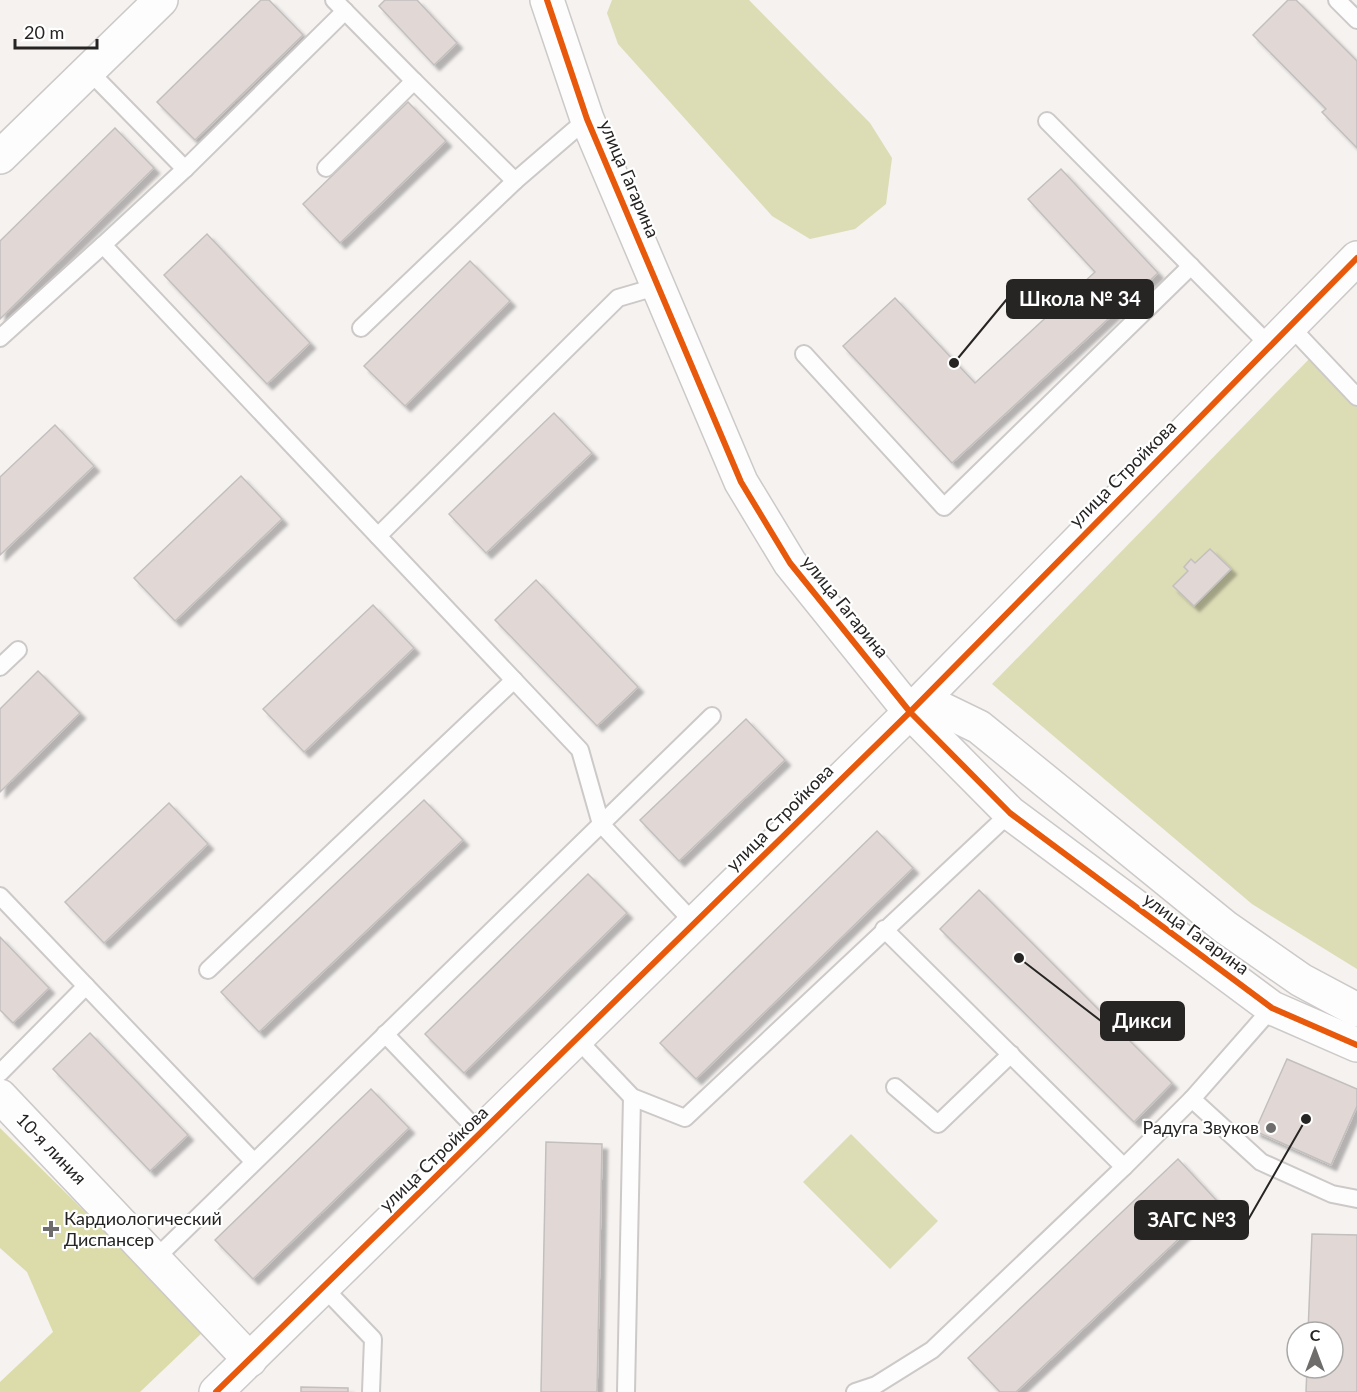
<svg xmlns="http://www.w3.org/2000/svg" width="1357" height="1392" viewBox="0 0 1357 1392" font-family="Lato,sans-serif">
<defs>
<filter id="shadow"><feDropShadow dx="5.5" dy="5.5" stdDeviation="1.5" flood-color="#0004"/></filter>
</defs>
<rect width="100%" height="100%" fill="#f5f2f0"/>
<g fill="#dcdcb5">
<polygon points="612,0 749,0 870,123 892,158 886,204 855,229 810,239 772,216 618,44 607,13"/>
<polygon points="1315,353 1357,397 1357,969 1252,904 992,684"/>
<polygon points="851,1134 938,1221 890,1269 803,1182"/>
</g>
<polygon fill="#dcdcaa" points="0,1128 205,1330 140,1392 0,1392 0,1382 53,1332 27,1272 0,1248"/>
<g fill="#e1d8d6" stroke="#c2bfbe" stroke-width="1.5" filter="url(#shadow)">
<polygon points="261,0 269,0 303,35 195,140 157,102"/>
<polygon points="385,0 417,0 457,43 434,65 379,6"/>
<polygon points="1288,0 1296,0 1357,61 1357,148 1322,112 1326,109 1253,35"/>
<polygon points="408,102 446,141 340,243 303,204"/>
<polygon points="115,128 154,168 0,319 0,241"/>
<polygon points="1061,169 1158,273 952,463 843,346 895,298 975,383 1095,272 1028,199"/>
<polygon points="207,234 310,343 267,384 164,275"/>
<polygon points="470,261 510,301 405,406 364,366"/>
<polygon points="554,413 592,453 486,553 449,514"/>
<polygon points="55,425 94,466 0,555 0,477"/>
<polygon points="241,476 282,519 175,621 134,578"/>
<polygon points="1210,549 1231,569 1194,606 1173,586 1188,571 1184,567 1191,559 1195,563"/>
<polygon points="536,580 638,687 597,726 495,620"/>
<polygon points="373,605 414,648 304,752 263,709"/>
<polygon points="38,671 80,713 0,792 0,709"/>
<polygon points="746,719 785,760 679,861 640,820"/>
<polygon points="424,800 463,840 259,1032 221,992"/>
<polygon points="169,803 208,844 104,943 65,902"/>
<polygon points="877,831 913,868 696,1079 660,1043"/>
<polygon points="588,874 627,913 464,1073 425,1034"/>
<polygon points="979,890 1172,1083 1134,1122 940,929"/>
<polygon points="0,937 49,988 13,1023 0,1010"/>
<polygon points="90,1033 188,1135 150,1171 53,1069"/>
<polygon points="1287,1059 1357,1089 1357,1106 1331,1165 1255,1131"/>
<polygon points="371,1089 409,1128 253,1279 215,1240"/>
<polygon points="546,1142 602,1144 597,1392 541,1392"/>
<polygon points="1178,1159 1218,1202 1016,1392 1000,1392 968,1358"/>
<polygon points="1312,1234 1357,1235 1357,1392 1306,1392 1307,1368 1333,1368 1333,1332 1308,1332"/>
<polygon points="301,1387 348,1388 348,1392 301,1392"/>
</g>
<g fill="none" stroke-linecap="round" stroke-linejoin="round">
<g stroke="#ccc9c8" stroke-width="20">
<g id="lane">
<polyline points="334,0 414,81"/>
<polyline points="1337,0 1357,20"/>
<polyline points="89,71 185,169 103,245 580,750 601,824 695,924"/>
<polyline points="1047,121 1270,346"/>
<polyline points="326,168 414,81 515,181 587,119"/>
<polyline points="185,169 345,11"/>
<polyline points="1289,325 1357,397"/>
<polyline points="361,328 515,181"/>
<polyline points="0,338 103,245"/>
<polyline points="804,354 944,507 1191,266"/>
<polyline points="378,536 618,298 659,286"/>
<polyline points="0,667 18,650"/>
<polyline points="0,896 254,1162"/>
<polyline points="884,929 1124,1167 1192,1099 1272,1008"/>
<polyline points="208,970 514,680"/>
<polyline points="385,1034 481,1134"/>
<polyline points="577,1039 632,1097 685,1118 1010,813"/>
<polyline points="0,1073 86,986"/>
<polyline points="895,1087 938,1124 1011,1054"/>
<polyline points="1192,1099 1261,1162 1332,1194 1357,1199"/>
<polyline points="155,1259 712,716"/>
<polyline points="324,1288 373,1339 371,1392"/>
<polyline points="626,1392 632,1097"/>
<polyline points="855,1392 876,1385 932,1350 1124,1167"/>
</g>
</g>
<g stroke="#ccc9c8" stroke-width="36">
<g id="street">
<polyline points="910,712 1357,258"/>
<polyline points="0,1096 250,1360"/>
</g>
</g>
<g stroke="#ccc9c8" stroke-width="36">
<g id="secondary">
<polyline points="547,0 587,119 741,482 790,563 910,712 1010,813 1272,1008 1357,1045"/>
<polyline points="0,157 161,0"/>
<polyline points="910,712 944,710 979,727 1225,927 1301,980 1357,1010"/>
<polyline points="216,1392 910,712"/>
</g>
</g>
<use href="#lane" stroke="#fefdfd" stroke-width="16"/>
<use href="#street" stroke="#fefdfd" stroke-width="33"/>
<use href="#secondary" stroke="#fefdfd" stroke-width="33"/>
<g stroke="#fff" stroke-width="10">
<g id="cycleway">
<polyline points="547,0 587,119 741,482 790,563 910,712 1010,813 1272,1008 1357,1045"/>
<polyline points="216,1392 910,712 1357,258"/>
</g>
</g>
<use href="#cycleway" stroke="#e8590c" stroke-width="6"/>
</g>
<g fill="#6f6d6b" stroke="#fff" stroke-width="2">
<circle cx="1271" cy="1128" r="6"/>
<path d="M48 1220h6v6h6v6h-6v6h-6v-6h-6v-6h6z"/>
</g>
<g text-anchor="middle" stroke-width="4.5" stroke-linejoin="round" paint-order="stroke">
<g font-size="18" fill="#272524" stroke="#fff">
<text transform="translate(629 179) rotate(67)" y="6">улица Гагарина</text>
<text transform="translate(1123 474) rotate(-45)" y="6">улица Стройкова</text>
<text transform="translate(845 607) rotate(51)" y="6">улица Гагарина</text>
<text transform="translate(780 818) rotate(-45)" y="6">улица Стройкова</text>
<text transform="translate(1196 934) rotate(36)" y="6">улица Гагарина</text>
<text transform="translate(51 1149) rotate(46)" y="6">10-я линия</text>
<text transform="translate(434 1159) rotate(-44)" y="6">улица Стройкова</text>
</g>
<g font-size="18" fill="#272524" stroke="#fff" text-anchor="end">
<text x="1259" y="1134">Радуга Звуков</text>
<text x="64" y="1225" text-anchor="start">Кардиологический<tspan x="64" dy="21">Диспансер</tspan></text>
</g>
</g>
<path fill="none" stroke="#272524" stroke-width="2" d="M954 363L1007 299M1019 958L1101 1021M1306 1119L1248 1220"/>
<g fill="#272524" stroke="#fff" stroke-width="2">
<circle cx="954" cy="363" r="6"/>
<circle cx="1019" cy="958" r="6"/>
<circle cx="1306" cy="1119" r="6"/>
</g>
<g fill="#272524" stroke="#272524" stroke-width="2">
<rect x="1007" y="280" width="146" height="38" rx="6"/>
<rect x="1101" y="1002" width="83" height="38" rx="6"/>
<rect x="1135" y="1201" width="113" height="38" rx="6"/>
</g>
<g font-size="20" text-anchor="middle" font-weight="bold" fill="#fff">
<text x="1080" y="306">Школа № 34</text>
<text x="1142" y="1028">Дикси</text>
<text x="1192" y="1227">ЗАГС №3</text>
</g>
<g transform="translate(1315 1350)"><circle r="28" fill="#ffffff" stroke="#a9a8a7" stroke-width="1.5"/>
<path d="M0-4.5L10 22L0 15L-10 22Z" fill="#6f6d6b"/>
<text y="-9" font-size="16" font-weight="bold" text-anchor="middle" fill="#272524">С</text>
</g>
<path d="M15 39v9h82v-9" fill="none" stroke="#272524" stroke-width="3"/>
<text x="24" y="39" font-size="18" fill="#272524" stroke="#ffffff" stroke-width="4.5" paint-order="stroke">20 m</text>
</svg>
